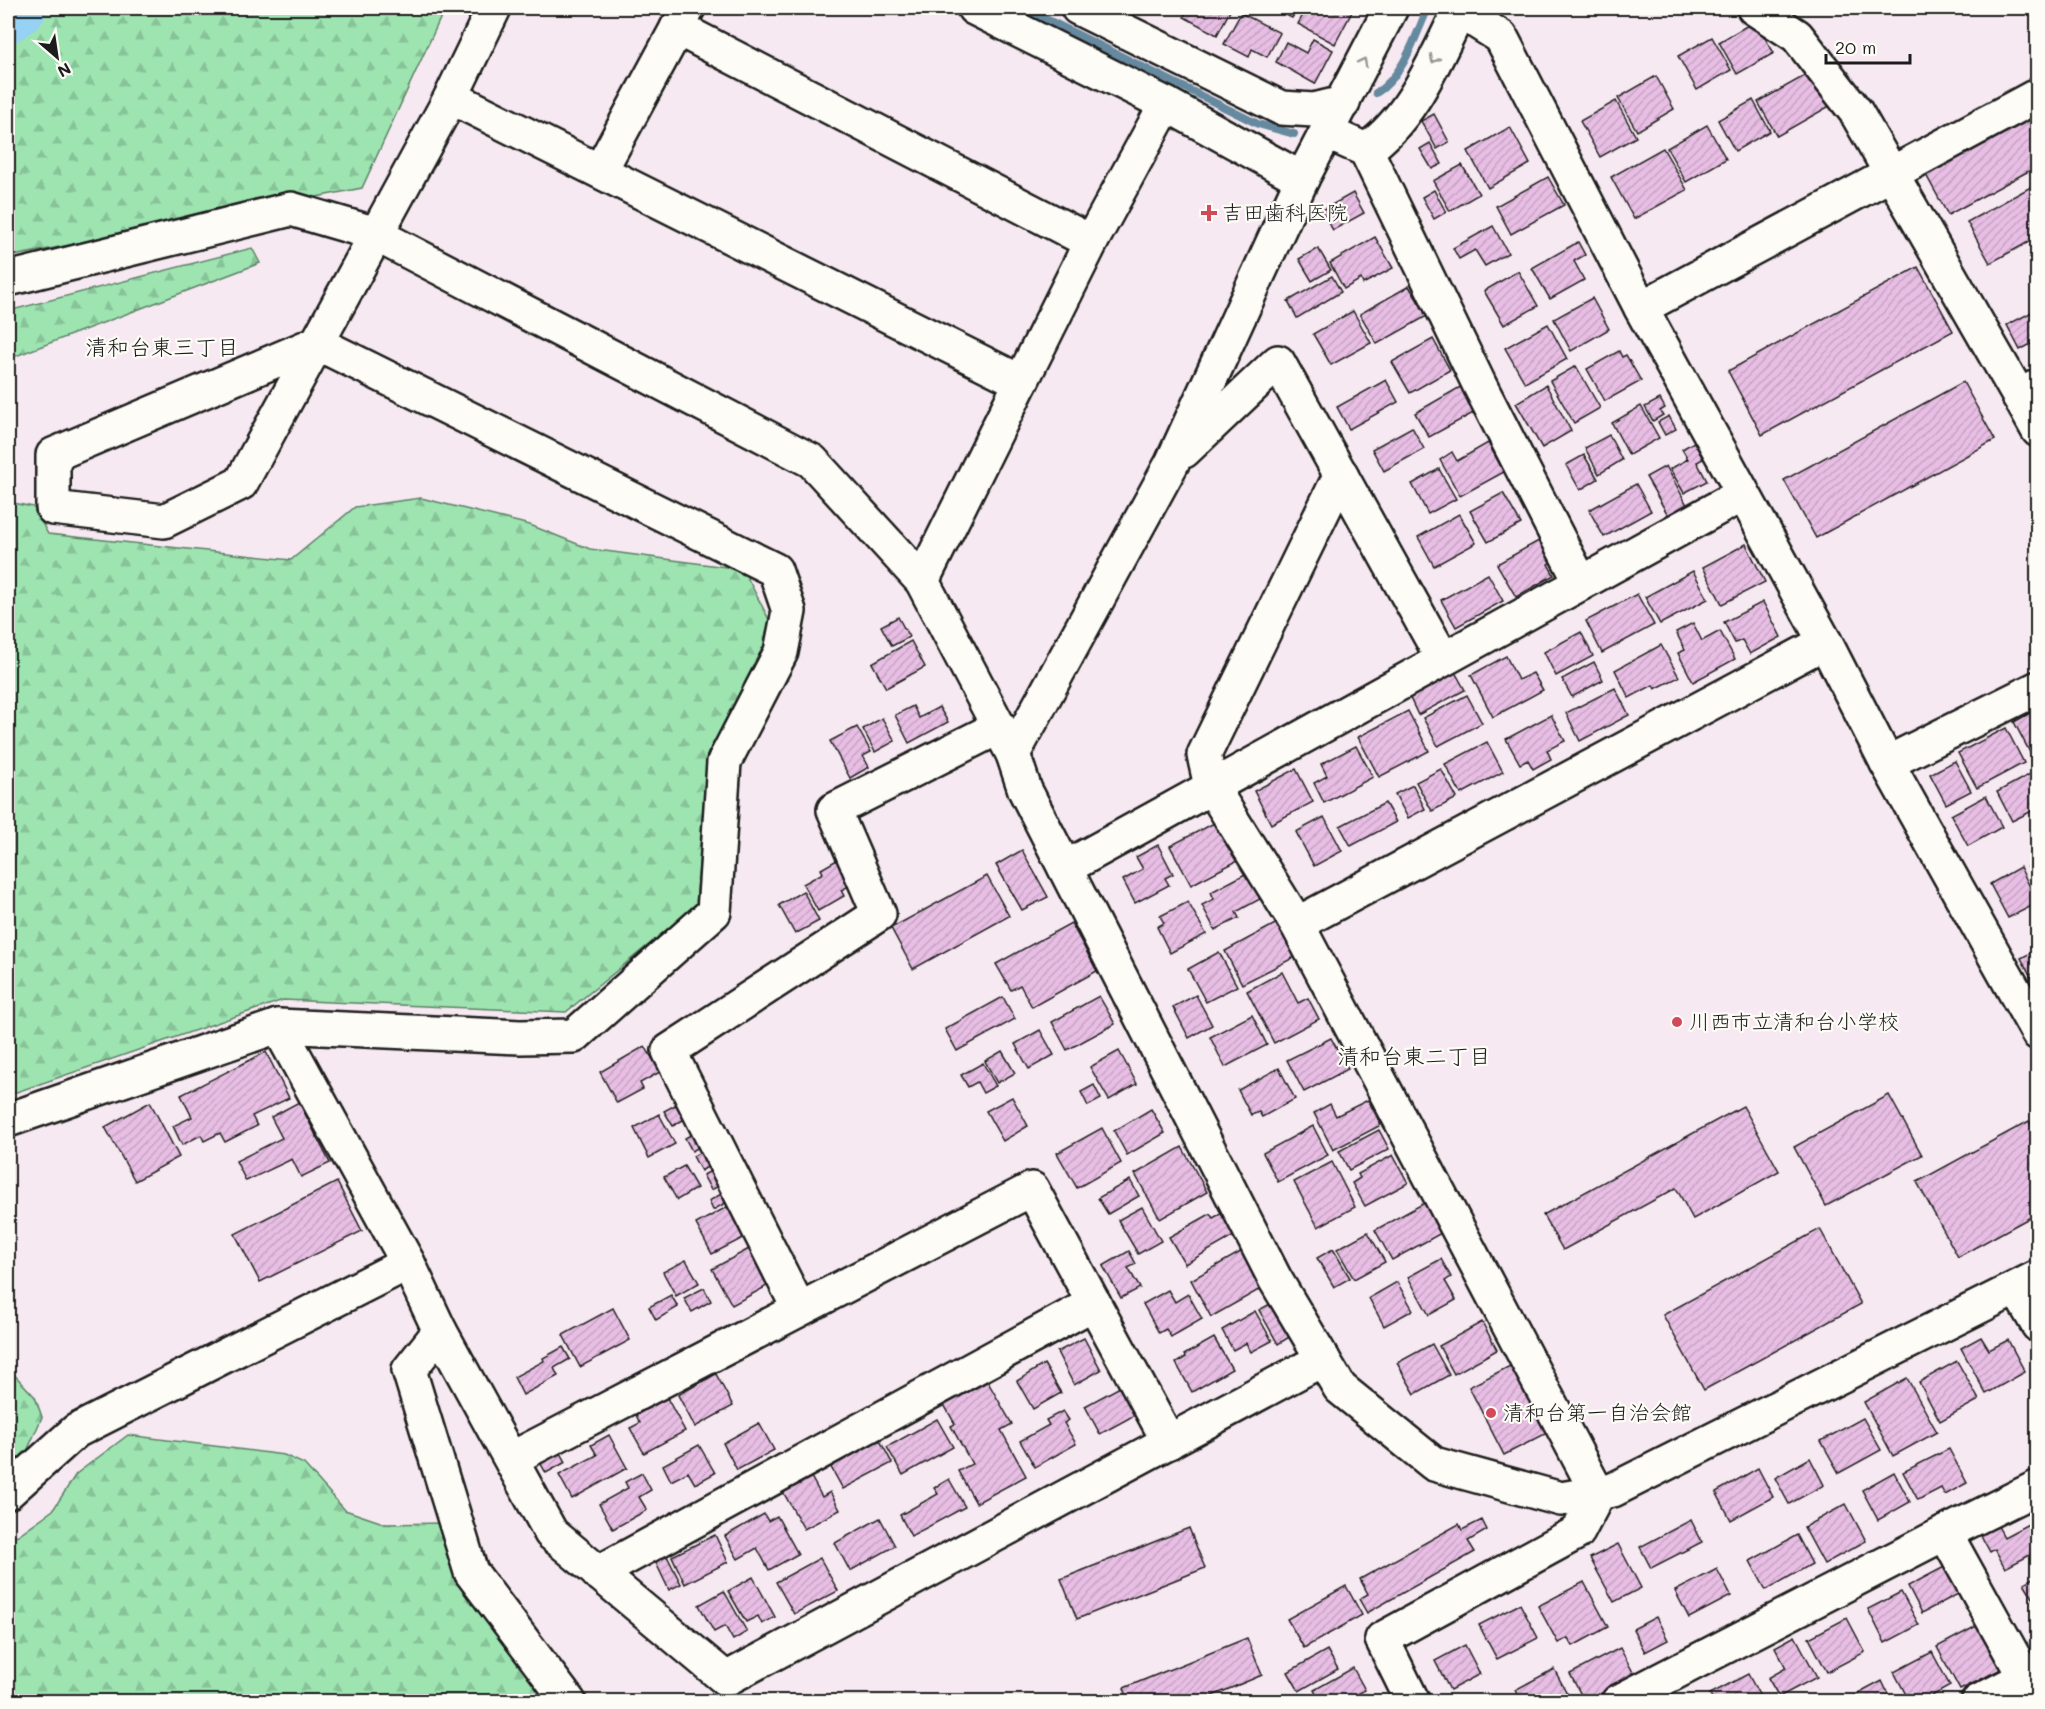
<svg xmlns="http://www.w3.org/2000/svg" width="2045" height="1709" viewBox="0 0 2045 1709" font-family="Mali,'Klee One',sans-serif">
<defs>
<pattern id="forest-firs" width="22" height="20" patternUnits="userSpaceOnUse" patternTransform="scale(1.5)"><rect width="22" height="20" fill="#9de4b1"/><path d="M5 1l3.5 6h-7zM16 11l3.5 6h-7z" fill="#87c398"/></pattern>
<pattern id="building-hatch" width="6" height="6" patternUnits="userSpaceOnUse" patternTransform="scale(1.5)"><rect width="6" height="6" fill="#e8bee4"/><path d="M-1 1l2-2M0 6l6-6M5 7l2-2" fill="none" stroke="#c6a3c3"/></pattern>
</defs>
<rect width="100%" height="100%" fill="#f7e9f1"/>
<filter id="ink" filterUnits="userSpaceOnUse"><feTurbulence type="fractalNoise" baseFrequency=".0167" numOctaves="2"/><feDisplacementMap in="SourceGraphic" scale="12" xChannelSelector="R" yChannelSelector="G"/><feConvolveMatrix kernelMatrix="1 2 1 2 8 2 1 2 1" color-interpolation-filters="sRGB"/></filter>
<g filter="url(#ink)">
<g fill="url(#forest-firs)" stroke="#5c8066" stroke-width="1.5">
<polygon points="8,8 445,8 362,188 8,257"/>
<polygon points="252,248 260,263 8,359 8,311"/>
<polygon points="421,498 530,525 590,549 726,567 746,575 776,633 707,762 696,906 566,1012 283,1000 8,1095 8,502 33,507 48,534 291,560 355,507"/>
<polygon points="8,1368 35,1397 42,1417 24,1458 8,1465"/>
<polygon points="128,1435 284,1455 304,1464 345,1510 386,1524 444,1523 466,1581 545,1701 8,1701 8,1538 18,1535 53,1510 76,1474"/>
</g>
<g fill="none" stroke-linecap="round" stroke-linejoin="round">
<g stroke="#65899f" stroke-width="8">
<polyline points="1024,8 1258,124 1294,134"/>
<path d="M1376 93C1404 76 1415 36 1428 8"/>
</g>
<polyline stroke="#96d1f6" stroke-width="51" points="8,17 21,8"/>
</g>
<g fill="url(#building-hatch)" stroke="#1c1c1c" stroke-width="1.5">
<polygon points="1188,8 1228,8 1231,9 1217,35 1184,17"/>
<polygon points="1272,8 1298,8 1292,18"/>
<polygon points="1307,8 1318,13 1321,8 1354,8 1335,44 1298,24"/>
<polygon points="1241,13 1280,33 1267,57 1252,49 1249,57 1224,44"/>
<polygon points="1755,21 1774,53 1737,74 1719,42"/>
<polygon points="1712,37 1731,70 1697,90 1678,56"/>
<polygon points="1313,39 1333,50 1315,84 1276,62 1286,42 1306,53"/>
<polygon points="1817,69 1835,103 1777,136 1758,102"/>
<polygon points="1656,76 1674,109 1637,131 1618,98"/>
<polygon points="1753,100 1770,131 1735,151 1718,120"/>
<polygon points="1616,101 1636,137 1600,157 1580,121"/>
<polygon points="2038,111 2038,166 1948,215 1925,173"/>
<polygon points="1434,114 1449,142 1437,149 1421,121"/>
<polygon points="1707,125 1726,159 1686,182 1667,148"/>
<polygon points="1510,127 1530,164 1488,188 1468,151"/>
<polygon points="1430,143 1442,164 1432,169 1420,149"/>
<polygon points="1663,148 1687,190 1634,219 1611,177"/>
<polygon points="1462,165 1479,194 1450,211 1433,181"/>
<polygon points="1548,177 1564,205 1511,234 1496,206"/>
<polygon points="2038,183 2038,237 1990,263 1967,222"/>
<polygon points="1434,190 1446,212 1434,219 1422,197"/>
<polygon points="1353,193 1364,213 1333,230 1321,211"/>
<polygon points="1493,226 1508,253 1485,266 1475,250 1459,259 1453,248"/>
<polygon points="1375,237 1393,268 1363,284 1361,279 1344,289 1330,263"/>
<polygon points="1578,242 1585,255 1574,261 1584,280 1550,299 1532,268"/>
<polygon points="1318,248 1331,270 1312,281 1299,259"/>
<polygon points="1918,267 1953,331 1762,435 1728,371"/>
<polygon points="1518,271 1538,306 1504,325 1484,291"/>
<polygon points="1332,276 1341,292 1297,318 1288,301"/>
<polygon points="1409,286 1427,316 1377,344 1360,314"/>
<polygon points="1592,298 1609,329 1571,351 1554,319"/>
<polygon points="1353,311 1371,343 1331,365 1313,334"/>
<polygon points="2034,311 2038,317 2038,340 2020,350 2007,325"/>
<polygon points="1548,324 1567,359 1525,383 1505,348"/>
<polygon points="1433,339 1450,370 1410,393 1392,362"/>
<polygon points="1619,351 1622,357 1626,355 1641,381 1605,401 1587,369"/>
<polygon points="1576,366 1600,408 1574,423 1550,381"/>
<polygon points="1386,380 1398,402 1349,429 1337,407"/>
<polygon points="1963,382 1995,440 1816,538 1784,480"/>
<polygon points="1546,385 1571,431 1542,448 1516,403"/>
<polygon points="1462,386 1477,411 1429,437 1415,413"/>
<polygon points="1660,399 1665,408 1660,411 1663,415 1653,421 1645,407"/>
<polygon points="1641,406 1659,438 1629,455 1612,423"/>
<polygon points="1669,416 1676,429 1665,435 1658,422"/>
<polygon points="1412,427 1424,449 1384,471 1372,449"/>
<polygon points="1609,435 1622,460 1599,474 1585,448"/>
<polygon points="1694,442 1703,459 1697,462 1707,481 1684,493 1670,469 1688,459 1682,449"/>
<polygon points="1488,443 1504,472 1460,496 1440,460 1452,452 1457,461"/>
<polygon points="1584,455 1598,479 1580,490 1566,465"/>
<polygon points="1666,466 1687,505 1668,515 1646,477"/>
<polygon points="1439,469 1456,499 1428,514 1412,484"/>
<polygon points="1636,484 1651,511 1604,537 1589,510"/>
<polygon points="1503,493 1521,524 1488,542 1470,511"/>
<polygon points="1459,514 1476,543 1434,566 1418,537"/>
<polygon points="1544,538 1556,560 1548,564 1554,575 1516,597 1497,564"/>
<polygon points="1746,544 1765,582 1722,604 1703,567"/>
<polygon points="1693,571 1708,599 1660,624 1645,597"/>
<polygon points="1488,574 1503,601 1456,627 1441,600"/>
<polygon points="1637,594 1654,625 1602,653 1586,621"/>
<polygon points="1763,602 1781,637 1750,654 1742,640 1735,643 1724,622"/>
<polygon points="898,617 909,637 892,646 881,626"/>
<polygon points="1693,623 1702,641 1720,631 1735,659 1693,682 1678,653 1685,650 1676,632"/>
<polygon points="1581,632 1593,656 1556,676 1544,652"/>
<polygon points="911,641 925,667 886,688 872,663"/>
<polygon points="1661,645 1679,677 1655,689 1653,685 1629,698 1615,670"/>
<polygon points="1506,656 1518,680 1533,673 1543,690 1493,717 1471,675"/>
<polygon points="1594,662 1603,680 1572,697 1562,679"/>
<polygon points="1455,672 1465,690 1418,715 1409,696"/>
<polygon points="1615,688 1629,715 1580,741 1566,713"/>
<polygon points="1467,695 1482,723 1438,746 1423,718"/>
<polygon points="913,706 919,718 939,707 948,722 909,743 895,715"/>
<polygon points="1408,711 1429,751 1379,777 1358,737"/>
<polygon points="2032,712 2038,722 2038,757 2034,760 2014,722"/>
<polygon points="1551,715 1565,741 1547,750 1551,759 1533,769 1528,760 1520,764 1506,739"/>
<polygon points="882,718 895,741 875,752 863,729"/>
<polygon points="857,727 871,752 863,756 869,767 850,778 830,741"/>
<polygon points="2006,728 2024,763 1977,788 1958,753"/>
<polygon points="1487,742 1503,772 1461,794 1445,764"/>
<polygon points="1356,746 1373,777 1324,803 1314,783 1327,776 1321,764"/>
<polygon points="1955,761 1971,791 1946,804 1930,774"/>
<polygon points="1296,769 1313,802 1271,824 1254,791"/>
<polygon points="1441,769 1457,798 1432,811 1416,782"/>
<polygon points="2032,773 2038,783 2038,808 2012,821 1997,792"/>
<polygon points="1413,785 1425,809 1408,818 1395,794"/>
<polygon points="1986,796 2002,827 1968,846 1951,815"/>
<polygon points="1385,803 1396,822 1351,846 1340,826"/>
<polygon points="1324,817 1342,851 1314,866 1296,832"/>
<polygon points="1218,821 1239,860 1191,885 1170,846"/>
<polygon points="1158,845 1173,874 1165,878 1169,885 1135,903 1123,880 1143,869 1136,857"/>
<polygon points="1022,850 1048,897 1022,910 996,865"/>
<polygon points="844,856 859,881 841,890 844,896 818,911 803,884 823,873 821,869"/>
<polygon points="2038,862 2038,885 2028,867"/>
<polygon points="2020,867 2038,903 2008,918 1990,884"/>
<polygon points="1247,873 1260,899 1236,912 1239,918 1215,930 1202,905 1214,899 1211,892"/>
<polygon points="987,876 1009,916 913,969 891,928"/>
<polygon points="803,891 819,921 795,934 779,905"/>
<polygon points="1188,902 1206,934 1170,953 1157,927 1164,923 1160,916"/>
<polygon points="1071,923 1097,971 1032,1007 1020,985 1011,990 996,964"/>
<polygon points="1277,923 1295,957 1242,984 1225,951"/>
<polygon points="2038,949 2038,986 2036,986 2021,958"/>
<polygon points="1219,952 1237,986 1206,1002 1188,969"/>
<polygon points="1282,972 1298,1003 1308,998 1319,1019 1274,1043 1247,991"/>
<polygon points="1196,995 1212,1025 1189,1038 1173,1007"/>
<polygon points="1099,996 1115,1024 1067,1050 1052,1022"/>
<polygon points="1003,997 1015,1019 957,1051 945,1029"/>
<polygon points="1252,1015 1267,1045 1225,1067 1210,1037"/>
<polygon points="1040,1030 1054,1055 1029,1069 1015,1044"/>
<polygon points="1331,1038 1348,1069 1304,1092 1287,1060"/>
<polygon points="645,1046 660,1072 640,1083 643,1089 617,1103 600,1072"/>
<polygon points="1002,1051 1015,1073 997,1083 985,1061"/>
<polygon points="1119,1051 1137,1084 1109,1100 1090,1067"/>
<polygon points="266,1052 289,1098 252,1116 257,1126 225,1142 220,1133 204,1141 201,1135 182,1145 173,1126 192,1117 181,1095"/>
<polygon points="983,1063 996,1086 983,1093 977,1082 968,1087 961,1075"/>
<polygon points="1279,1068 1295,1099 1262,1117 1259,1112 1251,1115 1238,1090"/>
<polygon points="1094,1085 1101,1099 1088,1106 1081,1092"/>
<polygon points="1889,1095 1922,1155 1826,1206 1794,1147"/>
<polygon points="1012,1097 1028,1126 1003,1141 986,1111"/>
<polygon points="1368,1100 1381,1125 1333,1150 1314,1113 1330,1104 1336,1116"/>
<polygon points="150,1102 179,1157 135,1181 105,1127"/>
<polygon points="299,1102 330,1163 301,1177 292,1159 246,1181 236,1161 282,1138 271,1117"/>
<polygon points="679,1103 688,1117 673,1126 664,1111"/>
<polygon points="1743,1106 1779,1171 1693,1219 1676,1188 1563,1250 1543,1215"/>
<polygon points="1151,1109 1165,1133 1127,1155 1114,1131"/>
<polygon points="659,1114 675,1144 649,1158 634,1128"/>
<polygon points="2029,1121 2038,1137 2038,1213 1958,1257 1917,1182"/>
<polygon points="1313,1126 1328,1155 1278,1182 1263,1153"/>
<polygon points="1102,1128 1121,1163 1077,1188 1057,1153"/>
<polygon points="1379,1130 1389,1149 1349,1170 1339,1151"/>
<polygon points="698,1131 705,1144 692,1151 685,1138"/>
<polygon points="1182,1147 1207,1192 1160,1219 1135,1174"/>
<polygon points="706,1149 714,1163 701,1171 693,1156"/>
<polygon points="1393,1155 1408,1183 1365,1206 1352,1183 1360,1178 1358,1174"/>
<polygon points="1332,1162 1355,1207 1318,1227 1294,1182"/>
<polygon points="684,1166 697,1188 677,1200 664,1177"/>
<polygon points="715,1169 723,1184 711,1190 703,1175"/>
<polygon points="1130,1180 1139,1196 1108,1214 1098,1198"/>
<polygon points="337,1182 362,1231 260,1282 235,1234"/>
<polygon points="728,1190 733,1199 713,1210 709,1201"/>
<polygon points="1428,1201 1445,1231 1392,1260 1375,1230"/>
<polygon points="734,1203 751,1234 712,1254 696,1224"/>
<polygon points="1142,1207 1161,1241 1138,1254 1118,1220"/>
<polygon points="1224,1212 1236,1235 1185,1264 1169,1237 1210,1214 1213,1218"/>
<polygon points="1820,1229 1861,1304 1704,1390 1663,1315"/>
<polygon points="1368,1232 1385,1262 1354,1279 1337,1249"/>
<polygon points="758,1244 778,1280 732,1305 712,1269"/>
<polygon points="1333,1249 1350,1278 1334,1287 1317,1258"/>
<polygon points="1244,1250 1264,1287 1211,1317 1191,1280"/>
<polygon points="1129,1251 1136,1264 1128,1268 1140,1288 1121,1298 1103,1266"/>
<polygon points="1441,1259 1451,1277 1445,1281 1456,1300 1429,1315 1408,1277"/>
<polygon points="686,1260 699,1283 676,1296 663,1272"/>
<polygon points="1397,1282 1413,1310 1384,1326 1369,1298"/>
<polygon points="704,1288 711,1301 692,1312 684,1298"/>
<polygon points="1168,1290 1175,1302 1188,1294 1202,1319 1171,1337 1166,1329 1159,1333 1143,1304"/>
<polygon points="671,1295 678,1307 656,1320 649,1307"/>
<polygon points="1272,1303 1291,1336 1278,1344 1259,1310"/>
<polygon points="613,1308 630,1340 580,1367 563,1335"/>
<polygon points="1255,1311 1272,1341 1251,1352 1246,1343 1233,1350 1222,1330"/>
<polygon points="1482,1322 1497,1350 1454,1374 1439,1346"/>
<polygon points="1981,1337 1989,1350 2008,1340 2025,1372 1986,1394 1961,1348"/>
<polygon points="1084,1338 1101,1370 1074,1385 1057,1352"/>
<polygon points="1214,1338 1232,1369 1192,1392 1176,1363 1186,1357 1184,1355"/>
<polygon points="1432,1344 1449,1375 1415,1394 1397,1363"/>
<polygon points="563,1347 570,1359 554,1368 558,1376 523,1395 514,1377 544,1361 543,1358"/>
<polygon points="1957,1361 1979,1400 1940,1421 1919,1382"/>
<polygon points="1044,1364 1061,1393 1033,1409 1017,1381"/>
<polygon points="1514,1364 1549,1432 1504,1455 1469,1387"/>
<polygon points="716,1374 733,1406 695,1427 678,1395"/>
<polygon points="985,1377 1012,1424 1001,1430 1026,1476 976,1503 958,1471 972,1464 951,1426 955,1424 942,1401"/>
<polygon points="1907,1378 1937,1432 1893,1456 1864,1402"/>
<polygon points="1131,1381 1146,1409 1100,1434 1085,1406"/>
<polygon points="667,1398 685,1431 644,1453 630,1428 640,1423 636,1415"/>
<polygon points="1063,1411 1069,1420 1064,1423 1076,1444 1035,1467 1020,1441 1049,1425 1046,1420"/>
<polygon points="1863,1418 1881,1450 1839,1473 1821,1441"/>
<polygon points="937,1419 953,1447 903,1475 887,1447"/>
<polygon points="759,1423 774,1450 737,1470 723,1443"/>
<polygon points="876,1433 892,1463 843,1489 827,1460"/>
<polygon points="609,1435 627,1468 572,1499 559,1475 597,1455 591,1445"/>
<polygon points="556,1444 566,1462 546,1473 536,1455"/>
<polygon points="699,1445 715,1473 695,1484 688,1472 671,1481 663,1465"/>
<polygon points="1949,1449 1967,1483 1945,1495 1941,1488 1918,1500 1903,1472"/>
<polygon points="1810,1458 1824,1485 1789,1504 1775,1478"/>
<polygon points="1758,1468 1773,1497 1731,1520 1716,1492"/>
<polygon points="1894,1472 1910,1502 1878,1520 1862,1490"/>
<polygon points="642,1473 651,1490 639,1497 647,1510 613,1529 599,1504 628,1488 625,1482"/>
<polygon points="810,1475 822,1497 830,1492 840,1510 804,1529 782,1490"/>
<polygon points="949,1479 965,1507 911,1536 900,1515 938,1494 934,1488"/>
<polygon points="1846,1504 1866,1541 1824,1564 1804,1527"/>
<polygon points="764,1514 768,1521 777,1516 798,1554 769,1570 757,1548 738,1559 725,1536"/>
<polygon points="880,1518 895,1546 850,1571 835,1543"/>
<polygon points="1994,1519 2004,1537 2032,1522 2038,1532 2038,1551 2005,1568 1995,1549 1990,1552 1977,1528"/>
<polygon points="1482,1520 1487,1530 1468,1541 1475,1552 1367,1613 1359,1599 1368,1594 1360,1579 1459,1524 1462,1530"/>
<polygon points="1691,1520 1702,1542 1651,1568 1640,1547"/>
<polygon points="1189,1528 1205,1568 1077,1619 1061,1579"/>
<polygon points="715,1535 728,1562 685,1584 672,1556"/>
<polygon points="1797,1535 1812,1564 1766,1590 1750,1561"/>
<polygon points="1618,1544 1641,1588 1614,1602 1590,1558"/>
<polygon points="667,1556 681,1584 669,1590 655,1561"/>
<polygon points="820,1558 838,1591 794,1614 776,1582"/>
<polygon points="1948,1565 1962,1592 1922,1613 1908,1586"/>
<polygon points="1717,1569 1731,1596 1689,1618 1675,1591"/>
<polygon points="2038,1575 2038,1606 2024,1583"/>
<polygon points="753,1577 775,1617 762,1624 758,1616 746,1622 728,1591"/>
<polygon points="1584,1582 1608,1627 1573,1646 1568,1638 1558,1643 1538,1606"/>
<polygon points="1346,1586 1362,1615 1304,1648 1287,1619"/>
<polygon points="724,1591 747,1632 733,1640 725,1626 714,1632 699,1605"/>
<polygon points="1901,1592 1919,1625 1885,1643 1868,1609"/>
<polygon points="1520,1604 1538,1638 1497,1659 1479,1625"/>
<polygon points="1656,1617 1668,1640 1645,1652 1633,1629"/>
<polygon points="1847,1618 1865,1652 1827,1672 1809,1638"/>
<polygon points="1982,1623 2005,1667 1960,1690 1937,1647"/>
<polygon points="1795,1636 1817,1677 1779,1697 1768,1678 1786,1668 1775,1647"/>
<polygon points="1247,1638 1262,1675 1198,1702 1129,1702 1124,1688"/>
<polygon points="1465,1645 1480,1674 1450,1690 1435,1661"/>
<polygon points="1620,1648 1635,1676 1585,1702 1570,1674"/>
<polygon points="1327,1650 1338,1669 1299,1691 1288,1672"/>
<polygon points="1932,1652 1950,1686 1921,1702 1910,1702 1894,1672"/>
<polygon points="1353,1668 1365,1690 1344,1702 1320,1702 1314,1690"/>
<polygon points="1554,1669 1569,1697 1560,1702 1521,1702 1515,1690"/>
<polygon points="1748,1674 1763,1702 1714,1702 1710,1694"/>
<polygon points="1882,1681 1892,1702 1843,1702"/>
</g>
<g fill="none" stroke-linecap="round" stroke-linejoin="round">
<g stroke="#1c1c1c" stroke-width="38">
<g id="minor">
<polyline points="974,8 1166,104 1302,179"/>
<polyline points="1078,8 1281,108 1314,110 1343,103"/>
<polyline points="1455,8 1501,37 1641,308 1825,642 1887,763 2038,1033"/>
<polyline points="1754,8 1797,36 1856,112 2019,396"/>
<polyline points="677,28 1091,242"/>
<polyline points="451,97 1021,382 922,581"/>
<polyline points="1328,133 1366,150 1480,386 1581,583"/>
<path d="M1366 150C1413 118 1436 57 1461 8"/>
<polyline points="600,171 688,8"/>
<polyline points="8,279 291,209 373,233 812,461 922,581 1013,754 1025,790 1275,1279 1340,1388 1434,1464 1561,1499 1613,1490 2038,1277"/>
<polyline points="1641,308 2038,95"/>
<polyline points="1021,382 1091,242 1166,104"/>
<polyline points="2038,386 2019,396 2038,430"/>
<polyline points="1184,451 1278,362 1443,659"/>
<polyline points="1341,474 1204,755 1211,786 1297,924 1598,1494 1578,1532 1382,1639 1413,1702"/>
<polyline points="1013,754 1172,463 1302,179 1391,8"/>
<polyline points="1887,763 2038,688"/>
<polyline points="1065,868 1743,494"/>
<polyline points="1297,924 1825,642"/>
<polyline points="8,1120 278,1026 520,1037 574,1036 714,912 724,762 781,652 789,611 775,570 317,343 53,455 53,508 164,521 241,483 451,97 494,8"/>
<polyline points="408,1263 440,1331 409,1370 471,1572 569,1702"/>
<polyline points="2017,1289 2038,1325"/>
<polyline points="799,1309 669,1051 879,914 834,810 999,727"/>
<polyline points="440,1331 551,1533 726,1679 1323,1359"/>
<polyline points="511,1459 1032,1189 1169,1442"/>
<polyline points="8,1492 76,1431 408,1263 278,1026"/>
<polyline points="1945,1533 2038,1487"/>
<polyline points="598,1573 1094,1303"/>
<polyline points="1618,1702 1945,1533 2038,1701"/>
<polyline points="1978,1702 2024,1678"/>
</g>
</g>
<use href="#minor" stroke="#fdfcf7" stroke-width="33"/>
</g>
<defs><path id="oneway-chevron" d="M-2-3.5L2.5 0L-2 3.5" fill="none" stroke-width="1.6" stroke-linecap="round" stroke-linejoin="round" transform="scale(1.5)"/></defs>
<g stroke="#989794">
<use href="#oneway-chevron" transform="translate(1434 59) rotate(118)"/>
<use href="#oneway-chevron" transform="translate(1363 62) rotate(-63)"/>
</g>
</g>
<g fill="#d1495b" stroke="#fdfcf7" stroke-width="2">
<path d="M1206 204h6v6h6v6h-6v6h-6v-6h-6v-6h6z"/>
<circle cx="1677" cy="1022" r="6"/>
<circle cx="1491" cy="1413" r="6"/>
</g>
<g text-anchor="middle" stroke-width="4.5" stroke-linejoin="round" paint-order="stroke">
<g font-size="21" fill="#1c1c1c" stroke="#fdfcf7" text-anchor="start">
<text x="1222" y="220">吉田歯科医院</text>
<text x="1689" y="1029">川西市立清和台小学校</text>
<text x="1503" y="1420">清和台第一自治会館</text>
</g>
<g font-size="22" fill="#1c1c1c" stroke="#fdfcf7">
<text x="162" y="355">清和台東三丁目</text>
<text x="1414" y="1064">清和台東二丁目</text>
</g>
</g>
<rect width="2045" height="1709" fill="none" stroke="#fdfcf7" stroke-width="30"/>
<rect x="15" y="15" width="2015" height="1679" fill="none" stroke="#1c1c1c" stroke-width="2" filter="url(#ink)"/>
<g transform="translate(57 57) rotate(151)" stroke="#fdfcf7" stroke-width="4.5" paint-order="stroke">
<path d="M0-4.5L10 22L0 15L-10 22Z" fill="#1c1c1c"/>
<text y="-9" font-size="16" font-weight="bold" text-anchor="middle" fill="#1c1c1c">N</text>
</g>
<path d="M1826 54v9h84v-9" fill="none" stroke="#1c1c1c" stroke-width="3"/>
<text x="1835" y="54" font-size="18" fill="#1c1c1c" stroke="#fdfcf7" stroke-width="4.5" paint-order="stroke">20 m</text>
</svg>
